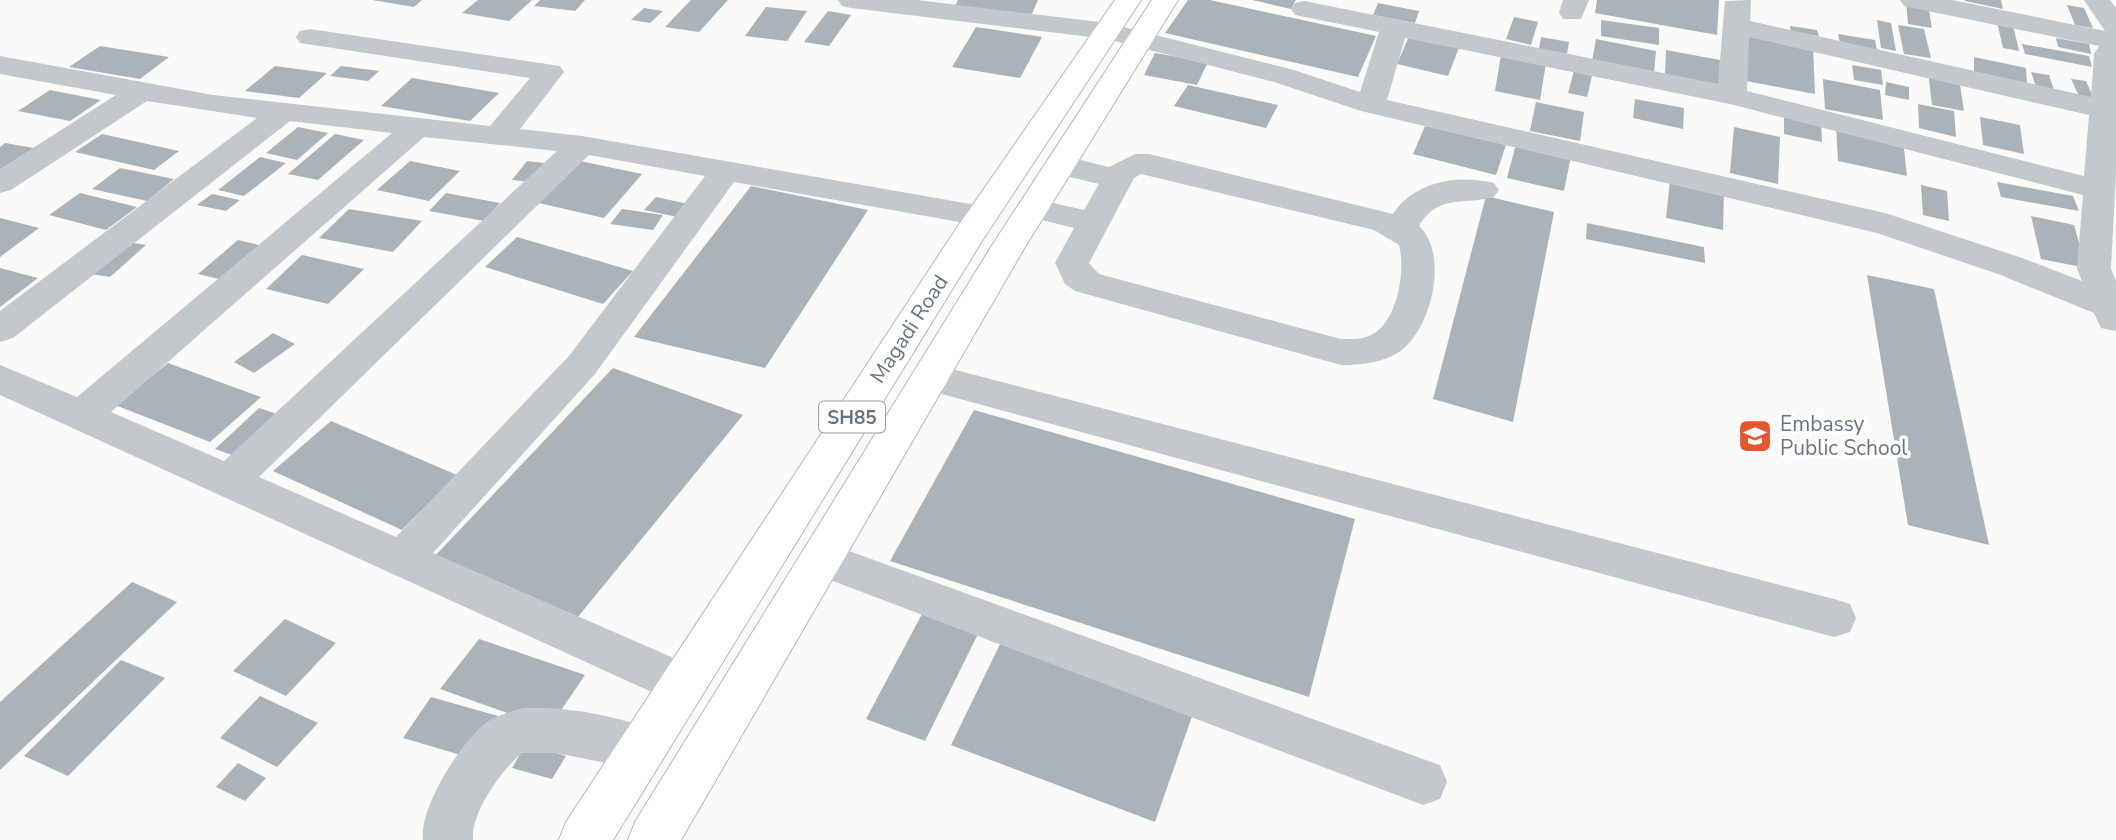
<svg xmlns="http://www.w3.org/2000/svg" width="2116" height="840" viewBox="0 0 2116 840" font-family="'Nunito Sans',sans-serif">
<rect width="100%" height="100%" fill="#fafaf8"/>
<g fill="#aab3b9">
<polygon points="372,0 422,0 414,7"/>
<polygon points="478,0 532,0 509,21 462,13"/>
<polygon points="540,0 585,0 575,11 534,6"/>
<polygon points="691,0 728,0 699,32 665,27"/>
<polygon points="958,0 1038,0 1030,18 953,10"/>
<polygon points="1188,0 1210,0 1376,36 1358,77 1165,33"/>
<polygon points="1252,0 1296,0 1291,9"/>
<polygon points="1597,0 1719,0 1717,35 1595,13"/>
<polygon points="1965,0 2001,0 2003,9 1965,1"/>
<polygon points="1906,1 1928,5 1932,28 1908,24"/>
<polygon points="1378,3 1419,11 1415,23 1373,15"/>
<polygon points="2067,5 2084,8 2093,28 2075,25"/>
<polygon points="766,7 807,11 787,41 745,36"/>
<polygon points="644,8 663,11 650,23 631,20"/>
<polygon points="828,11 851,15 829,46 804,42"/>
<polygon points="1514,17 1538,22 1531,45 1506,39"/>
<polygon points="1601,20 1659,28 1659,45 1601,36"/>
<polygon points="1877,20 1891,23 1896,51 1881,48"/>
<polygon points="1997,22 2013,25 2019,51 2003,48"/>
<polygon points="1898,25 1924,29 1931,58 1904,54"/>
<polygon points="1790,26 1817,30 1819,36 1791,32"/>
<polygon points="976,27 1042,37 1020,78 952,67"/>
<polygon points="1410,34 1460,45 1448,76 1397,64"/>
<polygon points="1742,34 1813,47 1815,94 1741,80"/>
<polygon points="1838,34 1875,40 1877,50 1840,44"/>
<polygon points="1541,37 1569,42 1567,54 1539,49"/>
<polygon points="2056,38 2089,44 2091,54 2058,47"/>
<polygon points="1596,39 1656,51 1654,74 1592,61"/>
<polygon points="2022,44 2089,56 2092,67 2025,54"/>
<polygon points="100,46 169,57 140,79 69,67"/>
<polygon points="1666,50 1720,60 1719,86 1665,76"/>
<polygon points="1155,53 1208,62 1197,85 1144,75"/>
<polygon points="1501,55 1546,63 1540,100 1495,91"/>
<polygon points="1974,57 2026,68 2027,84 1974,72"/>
<polygon points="1852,65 1881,70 1883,85 1854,80"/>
<polygon points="275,66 327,73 299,98 245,91"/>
<polygon points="341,66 379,71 368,81 330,76"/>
<polygon points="1574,71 1592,76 1587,97 1568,93"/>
<polygon points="1928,72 1959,78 1964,111 1932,105"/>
<polygon points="2031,72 2049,75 2054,90 2036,87"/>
<polygon points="412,78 499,93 470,121 381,106"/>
<polygon points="1823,79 1880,90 1883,120 1825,109"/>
<polygon points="2071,79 2086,81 2094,99 2079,96"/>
<polygon points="1886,82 1909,87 1909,100 1885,95"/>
<polygon points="1188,85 1278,105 1266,128 1174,106"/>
<polygon points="50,90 101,100 70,121 18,111"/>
<polygon points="1635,99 1684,108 1683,129 1633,118"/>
<polygon points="1536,102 1584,112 1580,141 1530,131"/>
<polygon points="1918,104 1954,111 1956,137 1919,128"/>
<polygon points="1784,114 1821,121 1822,142 1784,134"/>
<polygon points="1980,117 2020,125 2024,154 1983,145"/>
<polygon points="1425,126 1506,145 1496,175 1413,154"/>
<polygon points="1836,126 1903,140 1907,176 1838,161"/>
<polygon points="298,127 328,133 297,160 266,153"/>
<polygon points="1734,127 1780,137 1778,184 1730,173"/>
<polygon points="102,134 179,151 154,170 75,152"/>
<polygon points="335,134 364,140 318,180 288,174"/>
<polygon points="5,143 34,148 5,170 0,169 0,147"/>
<polygon points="1516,144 1571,156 1564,191 1507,178"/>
<polygon points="260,157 286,163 244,196 218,190"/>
<polygon points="410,161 460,171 429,201 377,190"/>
<polygon points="527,161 545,163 531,182 512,180"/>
<polygon points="580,161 642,174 604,218 539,203"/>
<polygon points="120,168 174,179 147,201 92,189"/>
<polygon points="1670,180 1724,192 1723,230 1666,218"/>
<polygon points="1997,182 2073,196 2079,211 2001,197"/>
<polygon points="1921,185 1947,191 1949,221 1923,215"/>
<polygon points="751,186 868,210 765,368 634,337"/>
<polygon points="80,193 137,207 106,230 49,215"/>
<polygon points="446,193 500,203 484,221 429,211"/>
<polygon points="212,194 240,200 226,211 197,205"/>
<polygon points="1486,196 1554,212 1513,422 1433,399"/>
<polygon points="656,197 693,205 682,218 644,210"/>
<polygon points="349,209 422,221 393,252 319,238"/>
<polygon points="622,209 663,215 653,230 610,224"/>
<polygon points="2031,216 2074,225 2086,268 2041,259"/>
<polygon points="0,218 39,228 0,257"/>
<polygon points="1587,223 1704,247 1705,263 1586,239"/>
<polygon points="517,237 633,271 603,304 485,267"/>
<polygon points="238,240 267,247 227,281 198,274"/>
<polygon points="122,241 146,245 110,277 85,273"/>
<polygon points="302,255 364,269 328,304 266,289"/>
<polygon points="0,268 38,278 0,307"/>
<polygon points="1867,275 1934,289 1989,545 1908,525"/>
<polygon points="273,333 295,344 254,373 234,362"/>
<polygon points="168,363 261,397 210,442 115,405"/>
<polygon points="613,368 743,415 577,618 434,557"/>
<polygon points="259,408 280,415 235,456 215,449"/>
<polygon points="974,410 1355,519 1309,697 890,561"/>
<polygon points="331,421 457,475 402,530 273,471"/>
<polygon points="132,582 177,602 0,770 0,702"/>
<polygon points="922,614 978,634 925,741 866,719"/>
<polygon points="285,619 336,643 286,696 233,671"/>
<polygon points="1003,638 1196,705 1155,822 951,745"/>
<polygon points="479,639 585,675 549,728 440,689"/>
<polygon points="121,660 165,678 68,776 24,756"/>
<polygon points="260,696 318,723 277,767 220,738"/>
<polygon points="431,697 498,716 471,758 403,738"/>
<polygon points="526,744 566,756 552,779 512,768"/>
<polygon points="238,763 266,778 245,801 216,787"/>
</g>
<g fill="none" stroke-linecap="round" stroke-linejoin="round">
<g stroke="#b5babe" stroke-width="2">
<g id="major">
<polygon points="1115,0 1141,0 982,241 613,840 559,840 566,822 956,229"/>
<polygon points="1152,0 1178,0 1025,247 681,840 628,840 635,822 991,247"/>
</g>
</g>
<g fill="#c3c8cc" fill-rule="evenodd">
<path d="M838 0H917L1108 23 1294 70 1360 92 1379 32 1295 15 1291 9 1295 3 1304 1 1718 84 1725 1 1751 0 1750 21 2091 97 2094 54 2099 46 1913 8 1904 6 1900 0H1952L2105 31 2084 0H2110L2116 8V172L2111 269 2116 281V331L2101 328 2094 313 1998 274 1877 233 1361 111 1274 82 1107 39 851 8 842 6ZM1749 37 2089 115 2084 176 1747 91ZM1405 38 1730 104 2083 195 2077 269 2082 281 2022 258 1885 213 1387 100Z"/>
<polygon points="1563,0 1589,0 1581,19 1563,19 1559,13"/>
<path d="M310 29 560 66 564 72 520 129 582 136 982 206 994 209 998 216 994 223 982 226 734 182 595 374 433 553 699 669 706 684 699 699 683 705 667 699 0 395V365L77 397 392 133 290 121 13 338 0 342V311L257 118 147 101 11 190 0 193V169L116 95 0 74V56L213 95 490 126 530 78 300 43 296 37 300 31ZM424 137 557 151 224 461 111 412ZM589 155 705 176 569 356 396 537 259 477Z"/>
<path d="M1135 154H1149L1393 214C1414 181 1458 174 1494 183L1499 190 1494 197C1464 205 1437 194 1419 226 1450 255 1431 331 1399 352 1382 363 1360 365 1341 365L1075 291 1065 284 1055 263 1074 228 1021 215 1016 208 1021 201 1032 198 1084 210 1099 184 1049 172 1044 165 1049 158 1060 155 1109 167ZM1141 174 1374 230 1399 245C1406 271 1397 325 1369 336 1361 340 1350 339 1341 339L1099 274 1089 263 1134 178Z"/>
<polygon points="929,363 1834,599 1850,604 1856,618 1850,632 1834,637 916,387 910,377 916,367"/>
<polygon points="819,540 1423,759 1440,765 1447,782 1440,799 1423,805 804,570 798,558 804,546"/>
<path d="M523 708C567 706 618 716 659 732L666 748 659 764 642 770 556 753H522C502 769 470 814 473 840H423C419 808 461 741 487 722 497 715 511 712 523 708Z"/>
</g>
<use href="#major" fill="#fff" fill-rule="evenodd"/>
</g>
<defs>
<g id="school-square" transform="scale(1.75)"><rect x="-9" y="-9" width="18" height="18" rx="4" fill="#e4572e" stroke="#fff"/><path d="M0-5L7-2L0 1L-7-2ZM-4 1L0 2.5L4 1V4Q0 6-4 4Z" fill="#fff"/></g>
</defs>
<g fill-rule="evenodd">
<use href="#school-square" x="1755" y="436"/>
</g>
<g text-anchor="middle" stroke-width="7" stroke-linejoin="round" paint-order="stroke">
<rect fill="#fff" stroke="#939fa8" stroke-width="2" x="819" y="401.5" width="66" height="31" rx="5"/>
<g font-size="19" font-weight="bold" fill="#657683">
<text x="852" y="424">SH85</text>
</g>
<g font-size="21" fill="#657683" stroke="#fff">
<text transform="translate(909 329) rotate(-57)" y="7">Magadi Road</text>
</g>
<g font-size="21" fill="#657683" stroke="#fff" text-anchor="start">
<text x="1780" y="431">Embassy<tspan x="1780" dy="24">Public School</tspan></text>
</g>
</g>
</svg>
